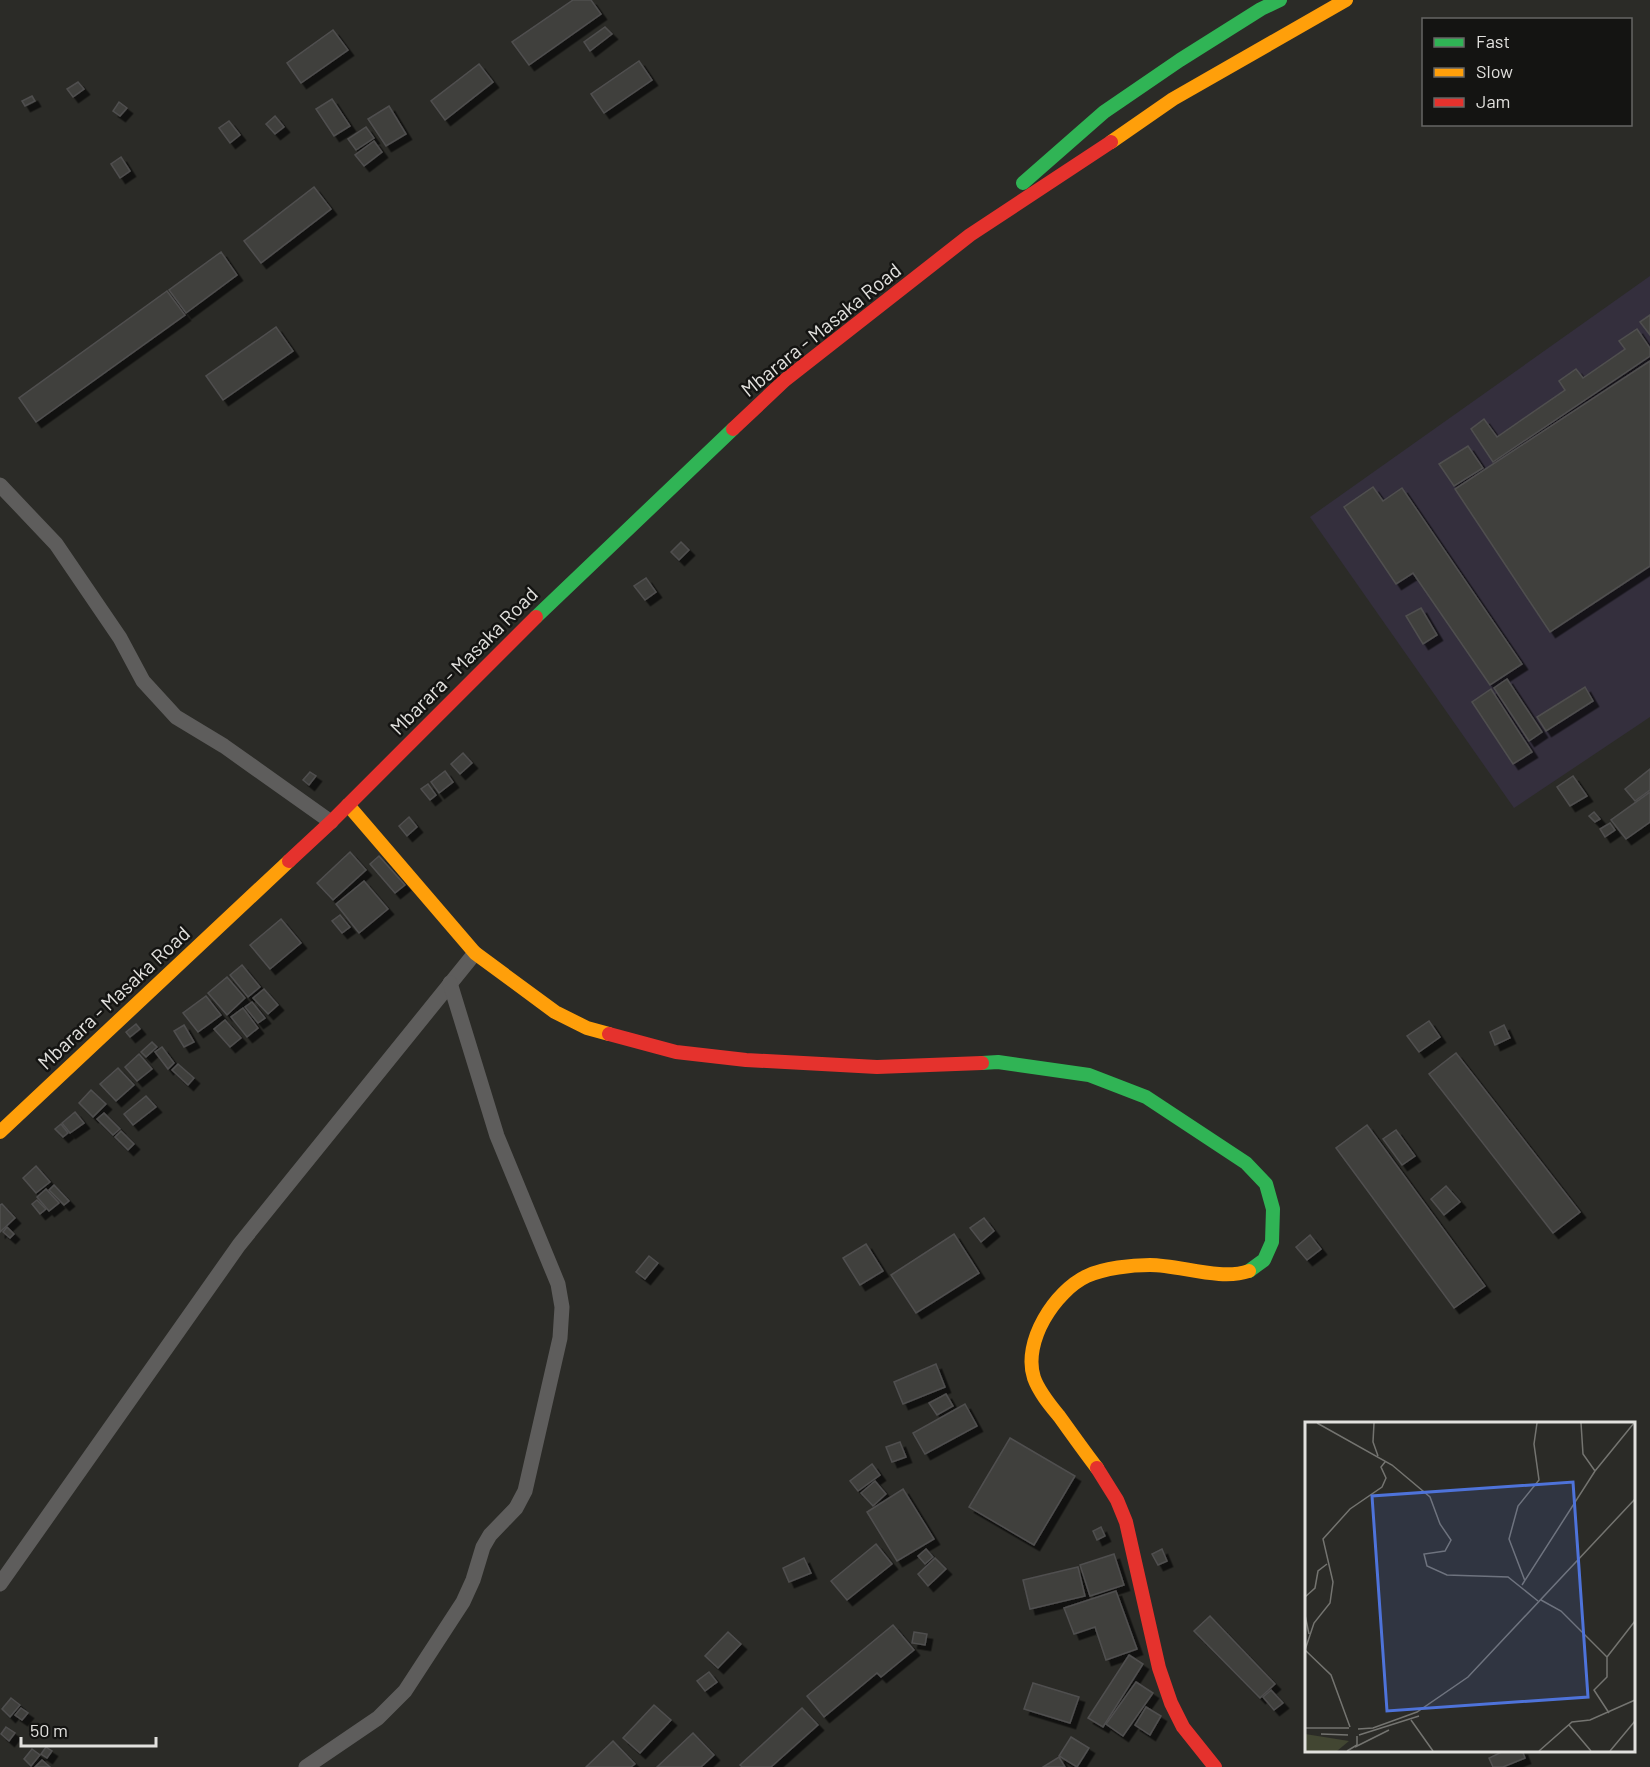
<svg xmlns="http://www.w3.org/2000/svg" width="1650" height="1767" viewBox="0 0 1650 1767" font-family="Barlow,sans-serif">
<defs>
<filter id="shadow"><feDropShadow dx="5.5" dy="5.5" stdDeviation="0" flood-color="#0009"/></filter>
</defs>
<rect width="100%" height="100%" fill="#2b2b27"/>
<polygon fill="#342f3d" points="1650,276 1650,717 1514,808 1310,517"/>
<g fill="#40403e" stroke="#504f4f" stroke-width="1.5" filter="url(#shadow)">
<polygon points="573,0 591,0 601,14 529,65 512,42"/>
<polygon points="605,27 612,34 590,51 584,42"/>
<polygon points="333,30 348,50 301,83 287,63"/>
<polygon points="639,61 652,80 604,113 591,94"/>
<polygon points="479,64 493,82 445,120 431,101"/>
<polygon points="78,82 84,89 73,97 67,89"/>
<polygon points="32,96 35,101 25,106 22,101"/>
<polygon points="332,99 350,126 334,136 316,109"/>
<polygon points="119,102 127,108 120,116 113,111"/>
<polygon points="389,106 406,134 386,146 368,119"/>
<polygon points="275,116 284,127 275,134 266,124"/>
<polygon points="229,121 240,135 230,143 219,128"/>
<polygon points="366,127 374,138 356,150 348,139"/>
<polygon points="374,141 382,152 364,166 355,155"/>
<polygon points="121,157 130,171 120,178 111,164"/>
<polygon points="314,187 331,209 261,263 244,241"/>
<polygon points="221,252 237,275 186,313 169,290"/>
<polygon points="167,291 185,315 36,422 19,398"/>
<polygon points="1650,315 1650,335 1640,322"/>
<polygon points="276,327 293,351 223,400 206,376"/>
<polygon points="1637,329 1650,348 1650,356 1493,462 1471,429 1484,419 1497,437 1565,390 1559,381 1576,369 1583,378 1625,349 1619,341"/>
<polygon points="1650,361 1650,566 1550,632 1455,489"/>
<polygon points="1468,446 1483,468 1454,486 1439,464"/>
<polygon points="1373,487 1383,501 1402,488 1522,664 1490,685 1413,573 1396,584 1344,507"/>
<polygon points="681,542 689,550 679,560 671,552"/>
<polygon points="646,578 656,592 645,600 634,586"/>
<polygon points="1421,608 1437,635 1423,644 1406,616"/>
<polygon points="1507,679 1542,732 1529,741 1494,688"/>
<polygon points="1585,687 1593,701 1546,731 1537,717"/>
<polygon points="1491,689 1532,752 1513,764 1472,702"/>
<polygon points="463,753 472,763 460,774 451,764"/>
<polygon points="1650,769 1650,790 1635,801 1625,789"/>
<polygon points="445,771 453,782 439,793 431,782"/>
<polygon points="310,772 316,776 309,785 303,780"/>
<polygon points="1573,776 1587,796 1570,806 1557,787"/>
<polygon points="428,784 436,795 430,800 421,789"/>
<polygon points="1650,792 1650,822 1626,839 1611,820"/>
<polygon points="1594,812 1600,819 1595,822 1589,816"/>
<polygon points="409,817 417,827 407,836 399,826"/>
<polygon points="1610,823 1615,830 1605,837 1600,829"/>
<polygon points="350,852 366,870 333,900 317,883"/>
<polygon points="379,856 405,885 395,893 370,864"/>
<polygon points="364,881 388,909 359,933 336,904"/>
<polygon points="340,915 350,927 342,933 332,921"/>
<polygon points="281,919 301,943 270,969 250,945"/>
<polygon points="242,965 260,987 248,997 230,975"/>
<polygon points="227,977 245,998 227,1015 208,993"/>
<polygon points="264,989 278,1005 268,1014 253,998"/>
<polygon points="206,996 221,1015 198,1032 183,1013"/>
<polygon points="252,1002 265,1018 258,1023 245,1007"/>
<polygon points="243,1008 258,1028 247,1037 231,1017"/>
<polygon points="225,1020 241,1038 230,1047 214,1029"/>
<polygon points="1429,1021 1440,1037 1419,1052 1407,1036"/>
<polygon points="136,1024 140,1029 130,1037 126,1032"/>
<polygon points="184,1025 194,1042 184,1047 174,1031"/>
<polygon points="1504,1025 1510,1038 1495,1045 1490,1032"/>
<polygon points="152,1042 157,1047 146,1057 141,1052"/>
<polygon points="162,1047 174,1063 168,1069 155,1052"/>
<polygon points="1456,1053 1580,1212 1553,1233 1429,1074"/>
<polygon points="139,1054 152,1069 137,1081 125,1067"/>
<polygon points="178,1064 194,1078 188,1085 172,1070"/>
<polygon points="118,1068 134,1085 116,1101 100,1084"/>
<polygon points="91,1090 106,1104 93,1117 79,1103"/>
<polygon points="146,1096 156,1107 133,1125 124,1114"/>
<polygon points="75,1112 84,1123 70,1133 62,1123"/>
<polygon points="104,1113 120,1129 113,1135 97,1119"/>
<polygon points="61,1124 68,1133 63,1137 55,1129"/>
<polygon points="1367,1125 1485,1286 1454,1308 1336,1148"/>
<polygon points="1396,1130 1415,1156 1402,1165 1383,1139"/>
<polygon points="121,1131 134,1144 128,1150 115,1137"/>
<polygon points="36,1166 50,1182 36,1193 23,1178"/>
<polygon points="54,1185 69,1201 64,1205 49,1190"/>
<polygon points="1446,1186 1460,1202 1444,1215 1431,1199"/>
<polygon points="46,1189 59,1203 49,1211 37,1197"/>
<polygon points="37,1200 46,1209 40,1214 32,1204"/>
<polygon points="2,1204 15,1218 0,1232 0,1205"/>
<polygon points="984,1218 994,1231 981,1242 970,1228"/>
<polygon points="7,1227 14,1234 10,1238 3,1232"/>
<polygon points="954,1234 979,1273 916,1313 891,1275"/>
<polygon points="1310,1235 1321,1249 1307,1260 1296,1247"/>
<polygon points="866,1244 883,1271 860,1285 843,1258"/>
<polygon points="649,1256 658,1263 645,1279 636,1272"/>
<polygon points="936,1364 945,1387 903,1404 894,1382"/>
<polygon points="946,1394 953,1406 937,1415 929,1403"/>
<polygon points="965,1404 977,1426 925,1454 913,1433"/>
<polygon points="1010,1438 1075,1476 1034,1545 969,1507"/>
<polygon points="900,1442 906,1457 892,1462 886,1447"/>
<polygon points="872,1464 880,1475 858,1491 850,1481"/>
<polygon points="875,1481 886,1494 873,1506 861,1493"/>
<polygon points="903,1489 934,1539 897,1561 867,1512"/>
<polygon points="1101,1527 1105,1536 1097,1540 1093,1531"/>
<polygon points="876,1544 892,1564 847,1600 831,1581"/>
<polygon points="926,1549 933,1557 925,1564 918,1556"/>
<polygon points="1162,1549 1167,1561 1158,1565 1152,1554"/>
<polygon points="1114,1554 1124,1585 1090,1596 1080,1565"/>
<polygon points="804,1558 811,1573 789,1582 783,1568"/>
<polygon points="935,1558 946,1569 928,1586 918,1574"/>
<polygon points="1078,1567 1085,1596 1030,1609 1023,1580"/>
<polygon points="1116,1591 1137,1649 1106,1660 1095,1627 1074,1634 1064,1608"/>
<polygon points="1210,1616 1275,1684 1260,1698 1194,1631"/>
<polygon points="893,1625 914,1650 881,1677 877,1673 824,1717 807,1696"/>
<polygon points="728,1632 741,1644 718,1668 705,1656"/>
<polygon points="914,1632 927,1634 925,1645 912,1643"/>
<polygon points="1129,1655 1143,1664 1103,1727 1088,1718"/>
<polygon points="709,1672 717,1682 705,1691 697,1681"/>
<polygon points="1136,1682 1153,1693 1123,1736 1106,1724"/>
<polygon points="1033,1683 1079,1697 1070,1723 1024,1709"/>
<polygon points="1271,1690 1283,1703 1274,1710 1263,1697"/>
<polygon points="11,1698 20,1705 10,1717 2,1709"/>
<polygon points="654,1705 671,1720 640,1753 623,1738"/>
<polygon points="1146,1707 1161,1716 1150,1735 1135,1725"/>
<polygon points="21,1708 28,1713 22,1720 15,1715"/>
<polygon points="802,1708 818,1725 771,1767 742,1767 740,1765"/>
<polygon points="6,1727 15,1733 9,1741 1,1734"/>
<polygon points="693,1733 714,1755 701,1767 657,1767"/>
<polygon points="1071,1737 1089,1748 1077,1767 1059,1756"/>
<polygon points="613,1741 635,1764 631,1767 586,1767"/>
<polygon points="46,1747 52,1751 47,1758 41,1754"/>
<polygon points="32,1749 40,1755 31,1766 24,1759"/>
<polygon points="1506,1750 1522,1750 1525,1758 1503,1767 1493,1767 1489,1758"/>
<polygon points="1059,1757 1065,1767 1043,1767"/>
<polygon points="42,1760 50,1767 35,1767"/>
</g>
<g fill="none" stroke-linecap="round" stroke-linejoin="round">
<g stroke="#5e5d5c" stroke-width="15">
<polyline points="0,485 56,544 120,638 143,681 176,717 224,746 331,822"/>
<polyline points="0,1584 239,1245 475,953"/>
<polyline points="306,1767 378,1718 405,1691 463,1602 473,1580 483,1547 490,1535 516,1508 525,1491 560,1338 562,1307 558,1284 497,1136 450,983"/>
</g>
<g stroke="#30b455" stroke-width="14">
<polyline points="1023,183 1104,112 1180,60 1261,9 1280,0"/>
<polyline points="536,617 733,429"/>
<polyline points="982,1063 998,1062 1089,1075 1146,1097 1246,1163 1266,1184 1273,1209 1272,1242 1264,1260 1249,1271"/>
</g>
<g stroke="#ff9f0a" stroke-width="14">
<polyline points="1111,142 1173,99 1346,0"/>
<polyline points="348,805 475,953 555,1012 587,1028 609,1034"/>
<polyline points="0,1132 289,861"/>
<path d="M1097 1468C1084 1451 1072 1434 1059 1416 1050 1405 1039 1392 1034 1378 1022 1342 1055 1291 1087 1276 1104 1268 1132 1265 1150 1265 1180 1265 1220 1281 1249 1271"/>
</g>
<g stroke="#e5322d" stroke-width="14">
<polyline points="733,429 785,380 970,235 1111,142"/>
<polyline points="289,861 331,822 536,617"/>
<polyline points="609,1034 676,1052 746,1060 877,1067 982,1063"/>
<polyline points="1097,1468 1117,1500 1126,1522 1159,1668 1171,1703 1183,1727 1215,1767"/>
</g>
</g>
<g text-anchor="middle" stroke-width="5" stroke-linejoin="round" paint-order="stroke">
<g font-size="20" fill="#e2e1de" stroke="#141412">
<text transform="translate(821 330) rotate(-39)" y="7">Mbarara - Masaka Road</text>
<text transform="translate(464 661) rotate(-45)" y="7">Mbarara - Masaka Road</text>
<text transform="translate(114 998) rotate(-43)" y="7">Mbarara - Masaka Road</text>
</g>
</g>
<g transform="translate(1305 1422)">
<rect width="330" height="330" fill="#2b2b27"/>
<path d="M0 312 44 319 32 329H0Z" fill="#424632"/>
<path fill="none" stroke="#747470" stroke-width="1.5" d="M12 1 87 43 125 75 135 102 146 118 140 129 119 132 122 144 142 153 203 155 233 179M69 1 68 20 73 34M276 1 278 32 290 49M220 159 204 117 213 84 234 58 229 22 232 1M217 163 290 49 329 1M0 175 10 166 13 149 22 142M236 178 256 189 302 235V255L289 268 304 291M0 193 4 212M0 228 9 201 25 181 28 160 18 117 45 87 77 65 81 56 76 45 80 40M0 228 26 253 45 305M302 235 330 199M106 298 128 329M264 303 286 329M0 306H44M53 307 68 306 112 290 163 255 330 77M16 312 43 313M54 313 114 294M50 325 84 308M42 329 52 323V314M234 329 267 300 285 298 330 278M305 329 330 299"/>
<path fill="#4e73da" fill-opacity="0.15" stroke="#4e73da" stroke-width="3" d="M268 60 283 275 82 289 67 74Z"/>
<rect width="330" height="330" fill="none" stroke="#e2e1de" stroke-width="3"/>
</g>
<rect x="1422" y="18" width="210" height="108" fill="#141412" stroke="#666664" stroke-width="1.5"/>
<rect x="1434" y="38" width="30" height="9" fill="#30b455" stroke="#666664" stroke-width="1.5"/>
<text x="1476" y="48" font-size="18" fill="#e2e1de">Fast</text>
<rect x="1434" y="68" width="30" height="9" fill="#ff9f0a" stroke="#666664" stroke-width="1.5"/>
<text x="1476" y="78" font-size="18" fill="#e2e1de">Slow</text>
<rect x="1434" y="98" width="30" height="9" fill="#e5322d" stroke="#666664" stroke-width="1.5"/>
<text x="1476" y="108" font-size="18" fill="#e2e1de">Jam</text>
<path d="M21 1737v9h135v-9" fill="none" stroke="#e2e1de" stroke-width="3"/>
<text x="30" y="1737" font-size="18" fill="#e2e1de" stroke="#141412" stroke-width="4.5" paint-order="stroke">50 m</text>
</svg>
